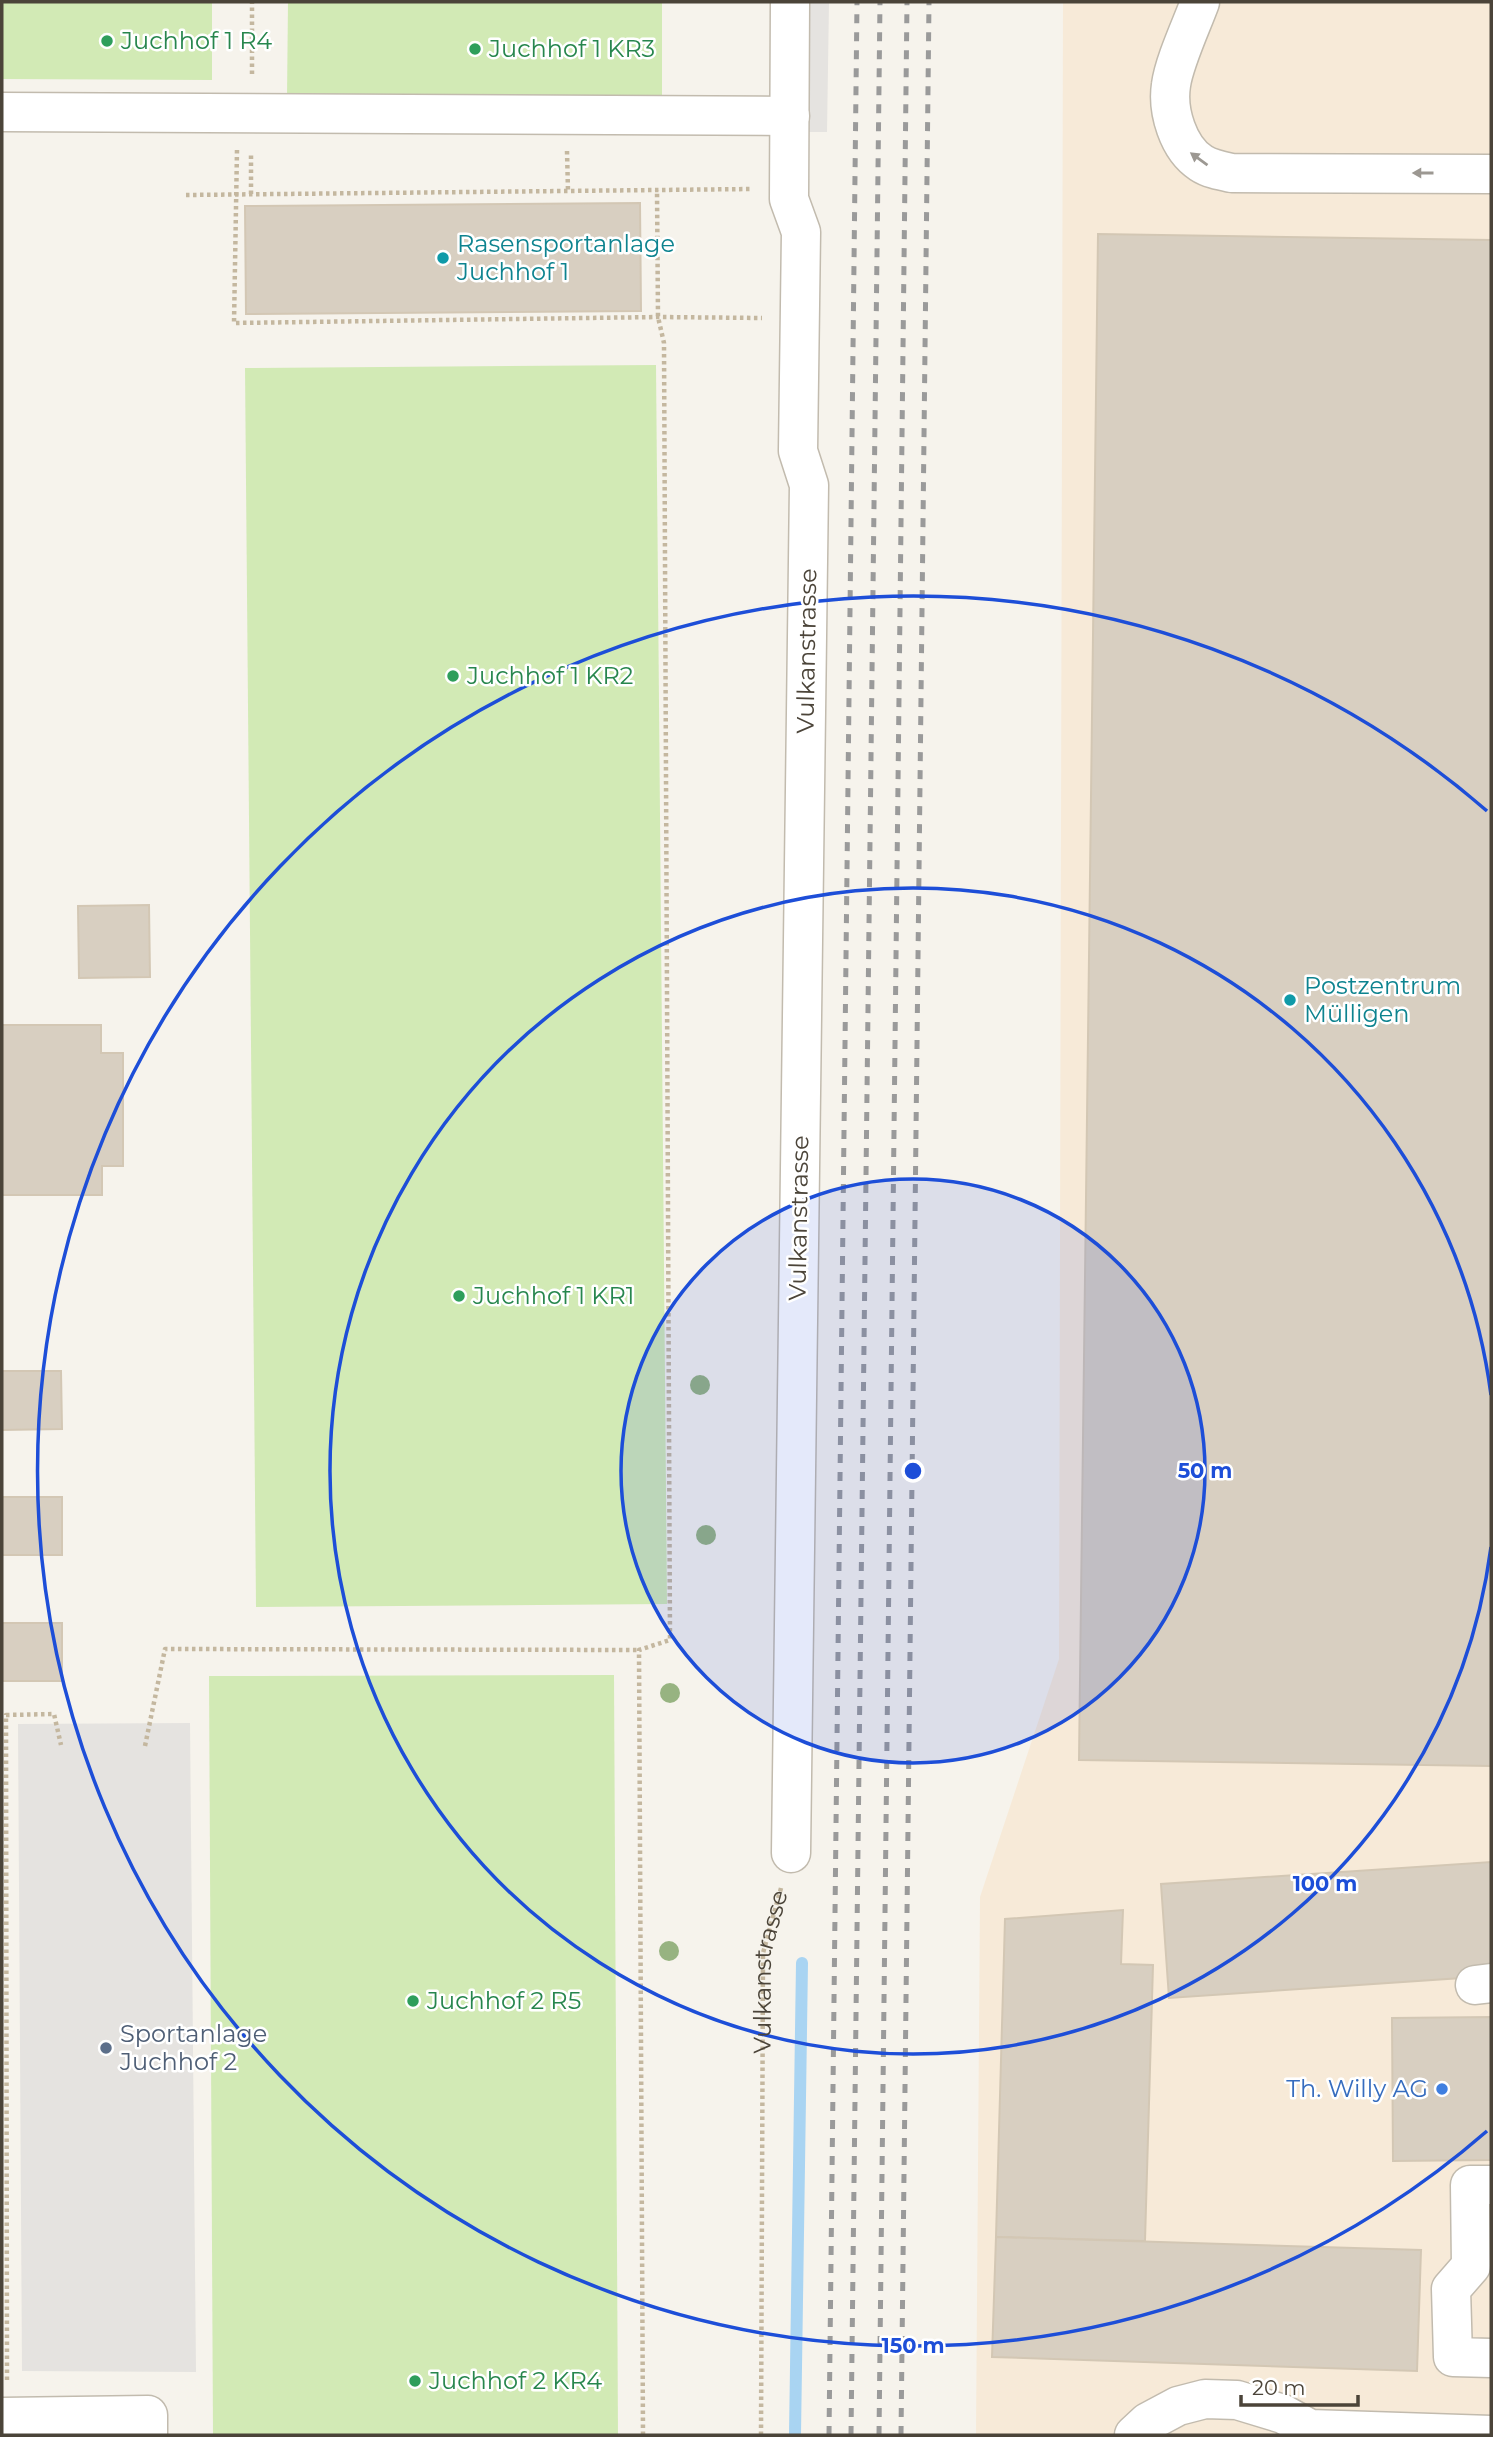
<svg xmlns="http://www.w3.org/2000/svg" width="1493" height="2437" viewBox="0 0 1493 2437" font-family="Montserrat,sans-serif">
<rect width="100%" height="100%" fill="#f6f3ec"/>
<polygon fill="#f7ead8" points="1063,2 1491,2 1491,2435 976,2435 980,1897 1059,1659"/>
<g fill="#d2eab5">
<polygon points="2,2 212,2 212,80 2,79"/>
<polygon points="288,2 662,2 662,101 287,97"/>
<polygon points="656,365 667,1604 256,1607 245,368"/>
<polygon points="614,1675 618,2435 213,2435 209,1676"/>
</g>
<g fill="#e5e3e0">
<polygon points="801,2 829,2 827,132 799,132"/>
<polygon points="190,1723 196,2372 22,2371 18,1724"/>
</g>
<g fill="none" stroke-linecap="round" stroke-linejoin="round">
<polyline stroke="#a9d4f2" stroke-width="12" points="795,2435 802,1963"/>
</g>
<g fill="#d8cfc1" stroke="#d3c7b4" stroke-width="2">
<polygon points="640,203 641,311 246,314 245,206"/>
<polygon points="1098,234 1491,240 1491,1766 1079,1760"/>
<polygon points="149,905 150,977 79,978 78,906"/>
<polygon points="2,1025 101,1025 101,1053 123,1053 123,1166 102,1166 102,1195 2,1195"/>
<polygon points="2,1371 61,1371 62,1429 2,1430"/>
<rect x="2" y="1497" width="60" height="58"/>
<rect x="2" y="1623" width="60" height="58"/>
<polygon points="1491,1862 1491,1976 1169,1998 1161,1884"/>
<polygon points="1123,1910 1121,1964 1153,1965 1145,2241 996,2237 1005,1919"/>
<polygon points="1491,2017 1491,2160 1393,2161 1392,2018"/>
<polygon points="996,2237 1421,2250 1417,2371 992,2357"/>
</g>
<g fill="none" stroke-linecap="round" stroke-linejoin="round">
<g stroke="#c2bbae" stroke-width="41">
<g id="minor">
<polyline points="790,2 789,199 801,232 798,451 809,485 791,1853"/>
<path d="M1200 2C1192 24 1174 62 1171 85 1167 111 1178 148 1201 163 1210 169 1222 171 1232 173L1491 174"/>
<polyline points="2,112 790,116"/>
<polyline points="1475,1985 1491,1983"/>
<polyline points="1491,2185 1470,2185 1471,2266 1451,2289 1453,2357 1491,2358"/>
<polyline points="2,2417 148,2415 148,2435"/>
<polyline points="1134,2435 1148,2422 1178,2406 1205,2399 1237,2400 1283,2414 1310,2429 1491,2435"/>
</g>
</g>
<g stroke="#c4b79f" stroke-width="4.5" stroke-dasharray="3.5 3.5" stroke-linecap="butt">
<polyline points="252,74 252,2"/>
<polyline points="237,150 234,323 658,317 762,318"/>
<polyline points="567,151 568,191"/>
<polyline points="251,194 251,153"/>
<polyline points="186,195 752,189"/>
<polyline points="145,1746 165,1649 639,1650"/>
<polyline points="7,2380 6,1715 54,1714 61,1745"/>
<polyline points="643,2435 639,1650 670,1640 664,343 658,317 657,190"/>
<path id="s1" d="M761 2435 763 1953 781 1888"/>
</g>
<use href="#minor" stroke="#fff" stroke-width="38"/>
<g stroke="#9a9a9a" stroke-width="5" stroke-dasharray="9 9" stroke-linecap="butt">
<polyline points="829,2435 857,2"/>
<polyline points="851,2435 880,2"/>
<polyline points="879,2435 907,2"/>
<polyline points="901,2435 929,2"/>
</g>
</g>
<g fill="#97b381">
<circle cx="700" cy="1385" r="10"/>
<circle cx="706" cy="1535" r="10"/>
<circle cx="670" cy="1693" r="10"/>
<circle cx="669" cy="1951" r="10"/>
</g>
<defs><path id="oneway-solid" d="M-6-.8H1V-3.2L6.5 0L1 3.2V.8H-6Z" transform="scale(1.75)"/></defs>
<g fill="#9c9892">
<use href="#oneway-solid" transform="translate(1199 159) rotate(-144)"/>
<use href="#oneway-solid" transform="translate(1423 173) rotate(-180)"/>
</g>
<circle cx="913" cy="1471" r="292" fill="#1d4ed8" fill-opacity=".12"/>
<g fill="none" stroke="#1d4ed8" stroke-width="3.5">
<circle cx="913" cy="1471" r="292"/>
<path d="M1491 1547A583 583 0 1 1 1491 1395"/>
<path d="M1487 2131A875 875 0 1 1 1487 811"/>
</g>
<g fill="#2e9e5b" stroke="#fff" stroke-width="2.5">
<circle cx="107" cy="41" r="7"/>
<circle cx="475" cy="49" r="7"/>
<circle cx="453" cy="676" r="7"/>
<circle cx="459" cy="1296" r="7"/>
<circle cx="413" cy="2001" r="7"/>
<circle cx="415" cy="2381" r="7"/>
</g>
<g fill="#0f9aa8" stroke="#fff" stroke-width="2.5">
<circle cx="443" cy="258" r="7"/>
<circle cx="1290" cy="1000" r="7"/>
</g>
<circle fill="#5c6f8a" stroke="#fff" stroke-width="2.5" cx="106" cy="2048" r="7"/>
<circle fill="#3f7fe0" stroke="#fff" stroke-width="2.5" cx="1442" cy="2089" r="7"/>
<g text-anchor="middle" stroke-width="5" stroke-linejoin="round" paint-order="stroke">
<g font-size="24" fill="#27864d" stroke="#fff" text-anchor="start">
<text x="121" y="49">Juchhof 1 R4</text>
<text x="489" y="57">Juchhof 1 KR3</text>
<text x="467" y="684">Juchhof 1 KR2</text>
<text x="473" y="1304">Juchhof 1 KR1</text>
<text x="427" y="2009">Juchhof 2 R5</text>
<text x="429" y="2389">Juchhof 2 KR4</text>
</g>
<g font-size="24" fill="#0d838f" stroke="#fff" text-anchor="start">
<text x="457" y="252">Rasensportanlage<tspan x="457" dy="28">Juchhof 1</tspan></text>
<text x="1304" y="994">Postzentrum<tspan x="1304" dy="28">Mülligen</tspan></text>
</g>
<g font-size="24" fill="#4b4439" stroke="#fff">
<text transform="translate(807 651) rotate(-89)" y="8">Vulkanstrasse</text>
<text transform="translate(799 1218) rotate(-89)" y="8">Vulkanstrasse</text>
<text dy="8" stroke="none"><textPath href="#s1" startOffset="464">Vulkanstrasse</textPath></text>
</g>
<g font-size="24" fill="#4e5e75" stroke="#fff" text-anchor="start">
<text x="120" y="2042">Sportanlage<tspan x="120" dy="28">Juchhof 2</tspan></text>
</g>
<g font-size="24" fill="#366cbe" stroke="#fff" text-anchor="end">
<text x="1428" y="2097">Th. Willy AG</text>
</g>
</g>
<circle cx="913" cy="1471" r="10" fill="#1d4ed8" stroke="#fff" stroke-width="3.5"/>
<g font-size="21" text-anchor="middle" font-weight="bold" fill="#1d4ed8" stroke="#fff" stroke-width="5" stroke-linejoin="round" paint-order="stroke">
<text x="1205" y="1478">50 m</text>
<text x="1325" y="1891">100 m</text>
<text x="913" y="2353">150 m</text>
</g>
<rect width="1493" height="2437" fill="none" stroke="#4b4439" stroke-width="7"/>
<path d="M1241 2395v10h117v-10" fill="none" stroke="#4b4439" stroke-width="3.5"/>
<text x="1252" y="2395" font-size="21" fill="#4b4439" stroke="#ffffff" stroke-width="5" paint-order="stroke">20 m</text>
</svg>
